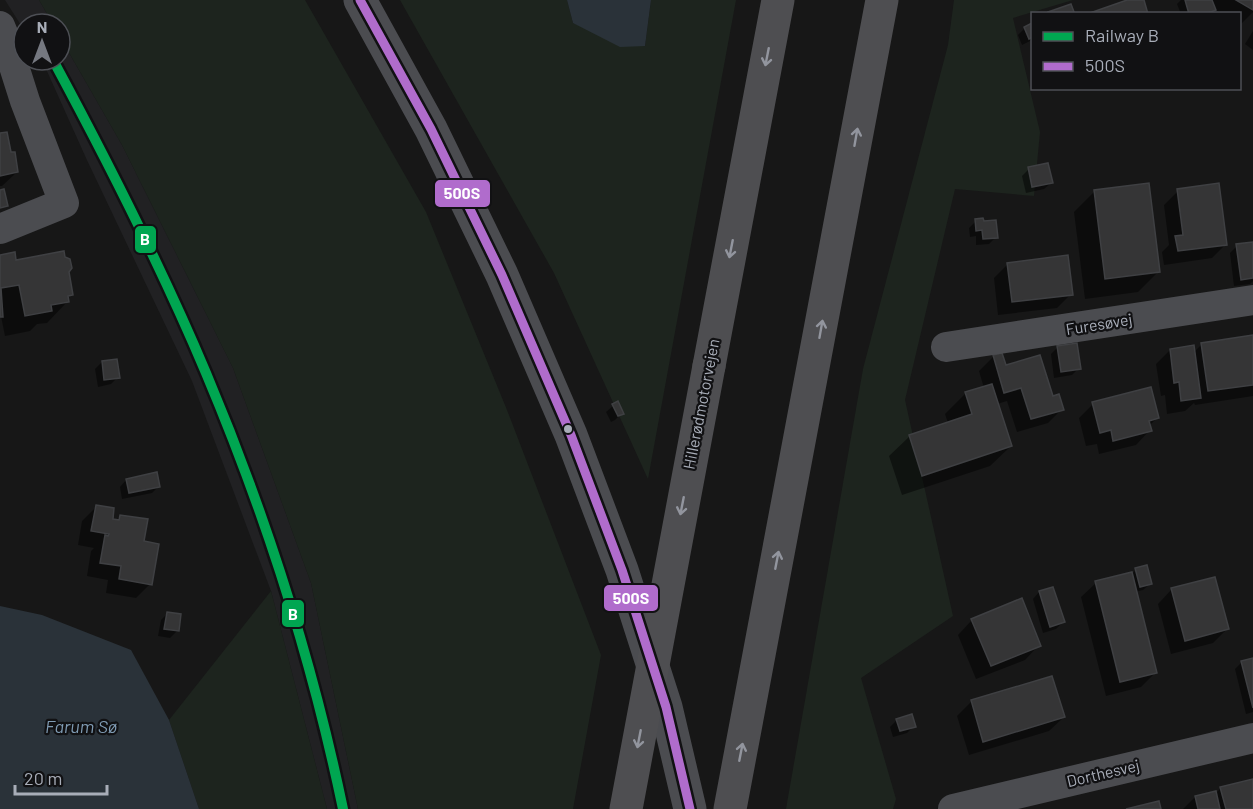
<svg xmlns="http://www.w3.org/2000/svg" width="1253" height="809" viewBox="0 0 1253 809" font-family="Barlow,sans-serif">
<rect width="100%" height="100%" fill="#171717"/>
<g fill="#212123">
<polygon points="5,0 39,0 53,24 24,24 24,30"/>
<polygon points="60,37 122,145 233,368 311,583 358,809 327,809 271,591 192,381 86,158 42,60 60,60"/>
</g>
<g fill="#1d241e">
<polygon points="39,0 305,0 426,212 507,410 601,655 573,809 358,809 311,583 233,368 122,145 60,37 60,24 53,24"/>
<polygon points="400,0 567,0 573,23 645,46 651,0 736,0 648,479 554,273"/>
<polygon points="954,0 1073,0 1013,18 1040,132 1034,196 955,189 905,400 953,616 861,678 896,799 893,809 786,809 863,369 948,45"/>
<polygon points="271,591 327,809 199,809 169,720"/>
</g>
<g fill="#2a3239">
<polygon points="567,0 651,0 645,46 620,47 573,23"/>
<polygon points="0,606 42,615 131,650 169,720 199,809 0,809"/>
</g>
<g fill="#0007">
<polygon points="1181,0 1253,0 1253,12 1240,25 1240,14 1222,14 1214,9 1210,14 1181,14 1177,4"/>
<polygon points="1032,25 1032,40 1022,45 1018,35 1025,28"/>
<polygon points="1253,31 1253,50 1245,44"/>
<polygon points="0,135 17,172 2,186 0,186"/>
<polygon points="1029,169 1051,183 1044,189 1026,193 1022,176"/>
<polygon points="1095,191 1158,272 1138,292 1085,299 1074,212"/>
<polygon points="1178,191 1226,244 1212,258 1164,265 1162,252 1169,245 1164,205"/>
<polygon points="976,221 996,237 989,244 976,245 976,236 970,237 969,228"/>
<polygon points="1253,244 1253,281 1250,284 1234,286 1230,253 1237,246"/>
<polygon points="0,256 15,261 67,271 71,294 67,299 67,302 47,323 37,324 30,331 5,336 1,316 0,317"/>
<polygon points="1008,264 1071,294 1057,308 998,315 994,278"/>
<polygon points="1253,337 1253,396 1195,405 1194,403 1185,411 1167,414 1165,395 1161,396 1156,364 1170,350 1193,353 1202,344"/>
<polygon points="1058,347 1079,368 1072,375 1054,378 1051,354"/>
<polygon points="1001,355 1005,367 1062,409 1048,423 1017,432 1007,401 997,404 1011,446 990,466 902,495 889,456 910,436 948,423 945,414 966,393 984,388 979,371 993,357"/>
<polygon points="102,362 118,377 111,384 98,387 95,369"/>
<polygon points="617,403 622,413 615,420 611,422 606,412 613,406"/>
<polygon points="1093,404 1157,418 1149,426 1150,430 1136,445 1099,454 1097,444 1086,446 1079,418"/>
<polygon points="126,480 159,486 152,493 122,499 120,487"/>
<polygon points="96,507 111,520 116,521 120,516 142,542 150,584 136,598 106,593 108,580 87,576 91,551 94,548 78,545 82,521"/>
<polygon points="1136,570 1150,584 1143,590 1135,592 1155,673 1141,687 1106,696 1081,597 1096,583 1132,574"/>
<polygon points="1052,588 1063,622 1056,629 1043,633 1033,599 1039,592"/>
<polygon points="1172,589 1227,629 1213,643 1171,654 1158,604"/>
<polygon points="168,613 177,631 170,638 158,636 161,620"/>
<polygon points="972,620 1039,645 1025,660 976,679 958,635"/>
<polygon points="1253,660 1253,712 1246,714 1235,669 1242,662"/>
<polygon points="1051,678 1064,717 1049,731 969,755 957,716 971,702"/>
<polygon points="897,720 914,726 907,733 893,737 890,727"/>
<polygon points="1253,780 1253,809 1183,809 1195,797 1215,794 1221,788"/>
</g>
<g fill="#353536" stroke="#3f4043" stroke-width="1.5">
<polygon points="1127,0 1144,0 1148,14 1087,14"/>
<polygon points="1185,0 1212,0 1216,10 1205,14 1189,14"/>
<polygon points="1236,0 1253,0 1253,10"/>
<polygon points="1071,4 1074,12 1071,14 1049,14 1048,12"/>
<polygon points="1032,23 1032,37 1029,39 1024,27"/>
<polygon points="7,132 11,152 15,152 18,172 0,176 0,133"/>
<polygon points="1048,163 1053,183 1032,187 1028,167"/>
<polygon points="1149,183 1160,272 1105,279 1094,190"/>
<polygon points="1219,183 1227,245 1178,251 1175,236 1183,235 1177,189"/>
<polygon points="4,189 8,206 0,208 0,190"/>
<polygon points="983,218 984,221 996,220 998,238 983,239 982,230 976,231 975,219"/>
<polygon points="1253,242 1253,278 1241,280 1236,244"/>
<polygon points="64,251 65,257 70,259 72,268 69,272 73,295 68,296 69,302 51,305 52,311 25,316 19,285 1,288 3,317 0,317 0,255 15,252 16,260"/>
<polygon points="1068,255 1073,295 1012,302 1007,263"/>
<polygon points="1253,335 1253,385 1208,391 1201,343"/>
<polygon points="1077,343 1081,369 1061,372 1057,346"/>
<polygon points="1194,345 1201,398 1181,401 1179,382 1174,383 1170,349"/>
<polygon points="1002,353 1006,365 1040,355 1053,396 1059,394 1064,410 1031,419 1021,388 1004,393 993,355"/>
<polygon points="117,359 120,378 104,380 102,361"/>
<polygon points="992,384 1012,446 922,476 909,435 972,414 965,392"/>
<polygon points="1151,387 1159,418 1149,421 1152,431 1113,441 1111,430 1100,433 1092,402"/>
<polygon points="618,401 624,414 618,416 612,404"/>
<polygon points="157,472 160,487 129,493 126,479"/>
<polygon points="96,505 114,508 113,519 119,520 120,515 148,519 144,541 159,544 152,585 119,579 121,566 100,563 105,535 108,536 109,534 91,531"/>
<polygon points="1147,565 1152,584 1140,587 1135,568"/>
<polygon points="1132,572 1157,673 1120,682 1095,581"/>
<polygon points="1215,577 1229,629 1185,641 1171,588"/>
<polygon points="1053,587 1065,622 1050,627 1039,591"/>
<polygon points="1022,598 1041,646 991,666 971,619"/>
<polygon points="167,612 181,614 179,631 164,629"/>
<polygon points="1253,658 1253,708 1241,661"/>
<polygon points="1052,676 1065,717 983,742 971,700"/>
<polygon points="912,714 916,727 900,731 896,719"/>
<polygon points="1253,779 1253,809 1226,809 1220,787"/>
<polygon points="1216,791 1220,809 1198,809 1195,796"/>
<polygon points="1159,801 1161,809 1126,809"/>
</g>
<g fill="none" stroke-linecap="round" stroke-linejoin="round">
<g stroke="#4b4c50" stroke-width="30">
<polyline points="0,26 5,38 25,101 64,203 0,229"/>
<polyline points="946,347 1253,300"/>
<polyline points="953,809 1253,738"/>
</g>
<polyline stroke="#4b4c50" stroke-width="33" points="360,0 431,129 502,275 571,435 622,570 666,707 690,809"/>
<g stroke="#4e4e51" stroke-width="33">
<polyline points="709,366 778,0"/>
<polyline points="730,809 882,0"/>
</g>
<polyline stroke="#4e4e51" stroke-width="33" points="626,809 709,366"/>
<g stroke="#111113" stroke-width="14">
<polyline id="bus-1" points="360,0 431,129 502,275 571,435 622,570 666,707 690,809"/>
</g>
<use href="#bus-1" stroke="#b06ccc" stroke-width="9"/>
<g stroke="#111113" stroke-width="15">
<path id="rail-1" d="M53 60C108 162 161 266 206 373 265 513 312 660 343 809"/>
</g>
<use href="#rail-1" stroke="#00a651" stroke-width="10"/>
</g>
<defs><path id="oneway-shaft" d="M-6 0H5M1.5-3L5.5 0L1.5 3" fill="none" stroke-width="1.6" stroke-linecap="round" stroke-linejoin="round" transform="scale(1.5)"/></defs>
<g stroke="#92959e">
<use href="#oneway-shaft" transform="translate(767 57) rotate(101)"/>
<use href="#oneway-shaft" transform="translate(856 137) rotate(-80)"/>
<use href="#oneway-shaft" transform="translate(731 249) rotate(101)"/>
<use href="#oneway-shaft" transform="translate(821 329) rotate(-80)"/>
<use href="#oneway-shaft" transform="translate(682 506) rotate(101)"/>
<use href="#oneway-shaft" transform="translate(777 560) rotate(-79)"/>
<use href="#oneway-shaft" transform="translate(639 739) rotate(101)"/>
<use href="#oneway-shaft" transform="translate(741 752) rotate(-79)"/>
</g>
<circle fill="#a8adb8" stroke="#111113" stroke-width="2" cx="568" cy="429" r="5"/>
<g text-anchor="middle" stroke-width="4.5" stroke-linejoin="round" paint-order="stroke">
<g font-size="16" fill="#a8adb8" stroke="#111113">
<text transform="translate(1099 324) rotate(-9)" y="6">Furesøvej</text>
<text transform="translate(701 404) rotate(-79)" y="6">Hillerødmotorvejen</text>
<text transform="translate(1103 773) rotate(-13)" y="6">Dorthesvej</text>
</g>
<g font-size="18" font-style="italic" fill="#7f9bb3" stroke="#111113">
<text x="81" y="733">Farum Sø</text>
</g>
</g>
<g stroke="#111113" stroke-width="2">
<rect x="434" y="179" width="57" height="29" rx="6" fill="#b06ccc"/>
<rect x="134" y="225" width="23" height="29" rx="6" fill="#00a651"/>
<rect x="603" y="584" width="56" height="28" rx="6" fill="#b06ccc"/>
<rect x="281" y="599" width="24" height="29" rx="6" fill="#00a651"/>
</g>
<g font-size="16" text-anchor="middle" font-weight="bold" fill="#fff">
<text x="462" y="199">500S</text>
<text x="145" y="245">B</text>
<text x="631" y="604">500S</text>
<text x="293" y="620">B</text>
</g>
<rect x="1031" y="12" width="210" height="78" fill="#111113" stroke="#4d4f55" stroke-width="1.5"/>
<rect x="1043" y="32" width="30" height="9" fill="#00a651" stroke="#4d4f55" stroke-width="1.5"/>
<text x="1085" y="42" font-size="18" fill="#a8adb8">Railway B</text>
<rect x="1043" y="62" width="30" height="9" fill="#b06ccc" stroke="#4d4f55" stroke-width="1.5"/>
<text x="1085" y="72" font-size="18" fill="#a8adb8">500S</text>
<g transform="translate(42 42)"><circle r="28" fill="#111113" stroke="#4d4f55" stroke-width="1.5"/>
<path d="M0-4.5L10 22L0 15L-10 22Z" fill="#757880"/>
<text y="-9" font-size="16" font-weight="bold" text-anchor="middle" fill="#a8adb8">N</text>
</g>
<path d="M15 785v9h92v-9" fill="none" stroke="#a8adb8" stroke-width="3"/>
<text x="24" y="785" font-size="18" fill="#a8adb8" stroke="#111113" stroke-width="4.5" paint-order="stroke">20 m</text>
</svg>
